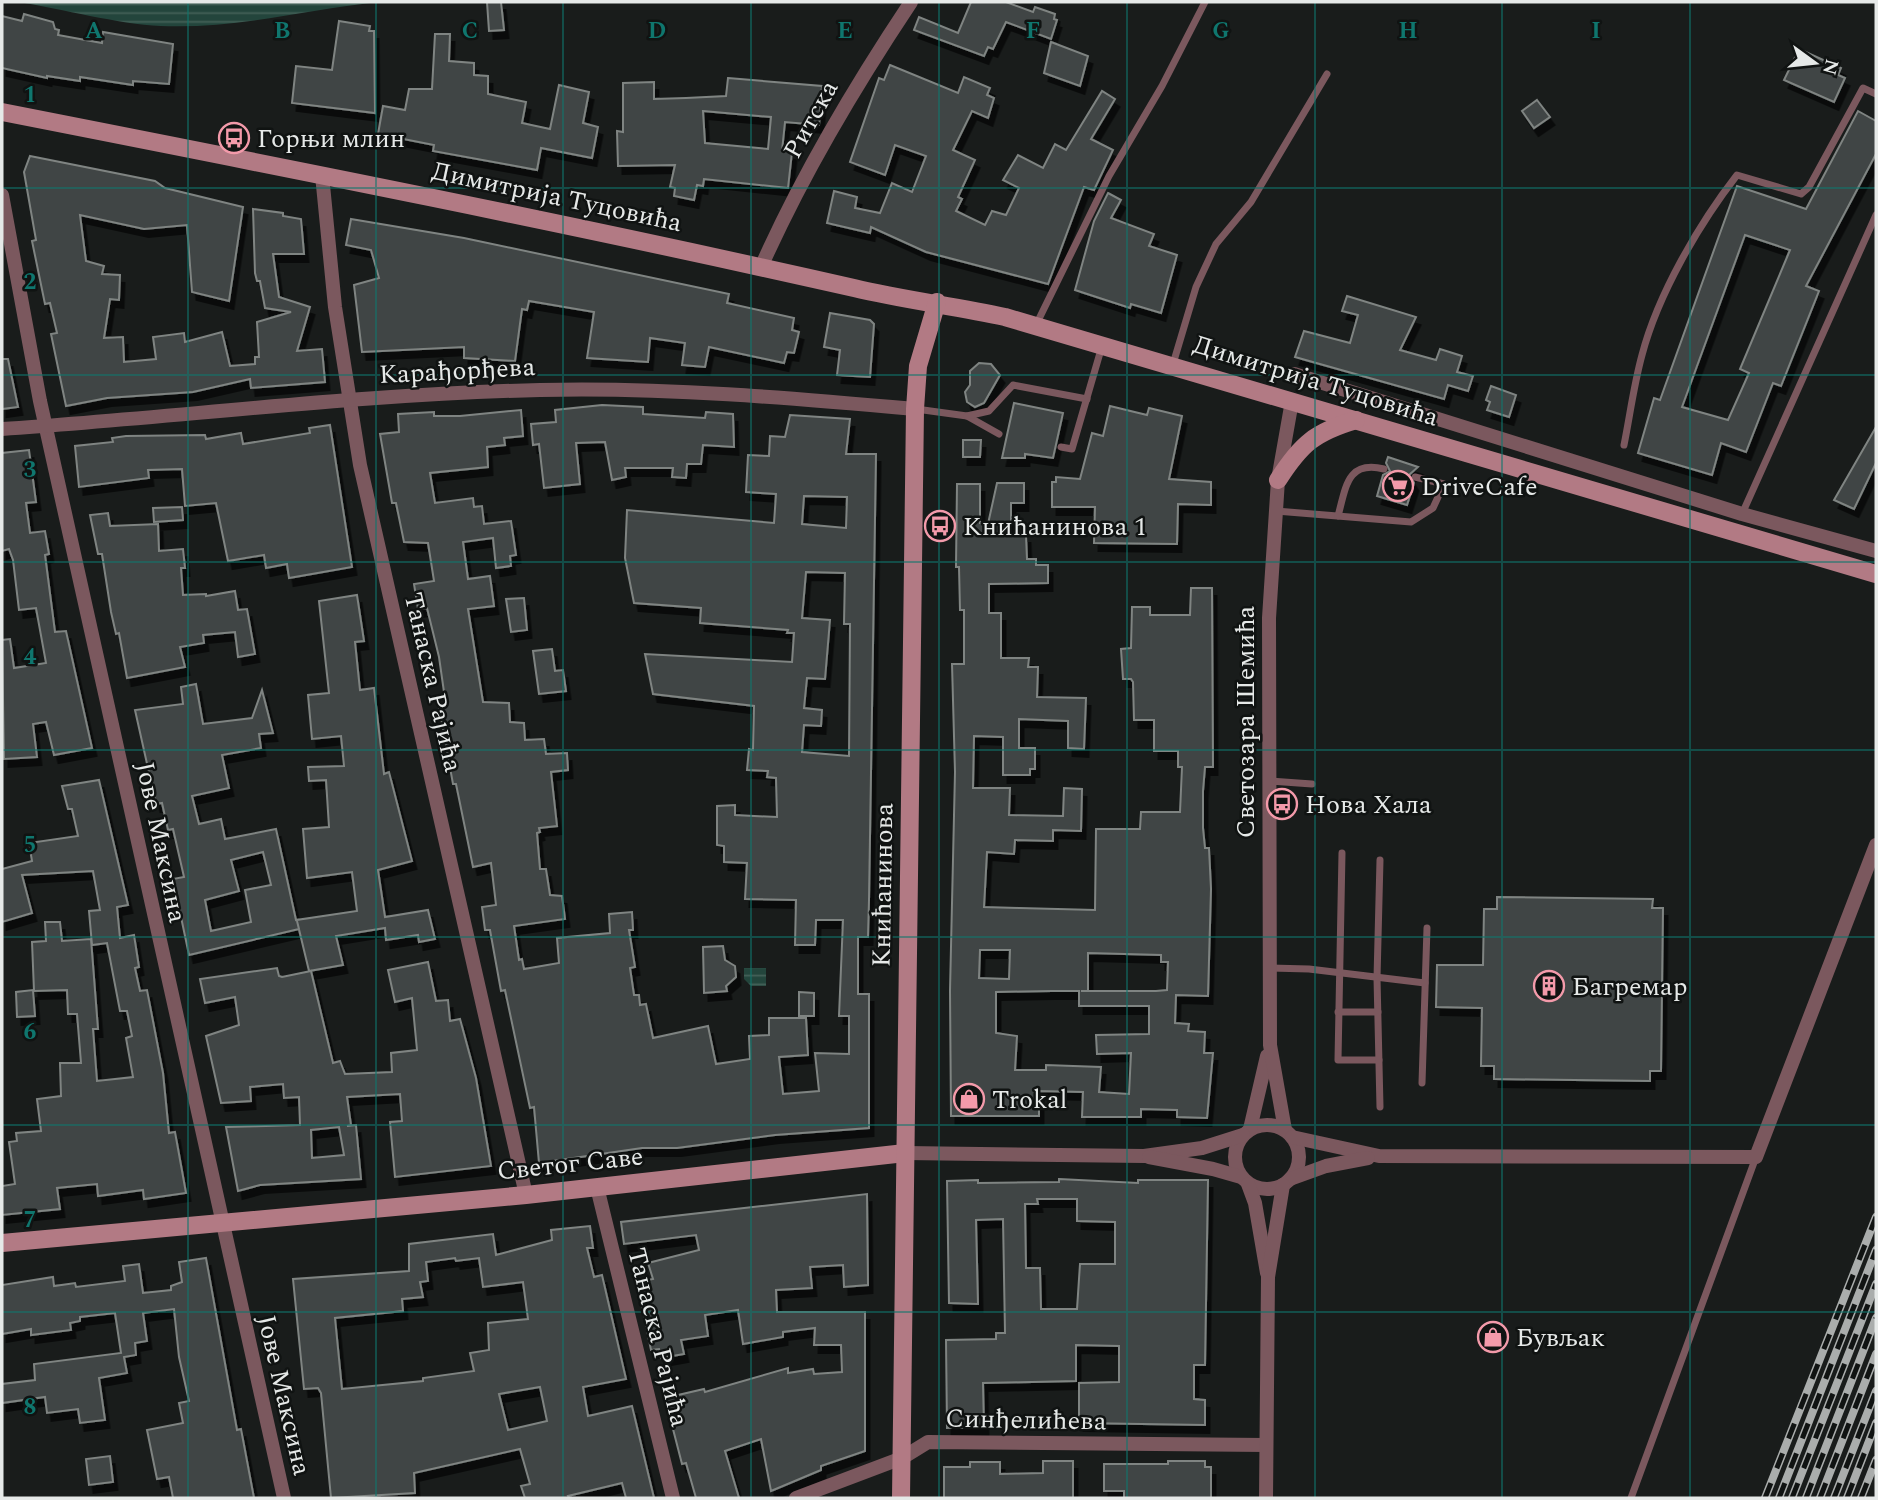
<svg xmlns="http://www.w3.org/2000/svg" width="1878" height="1500" viewBox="0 0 1878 1500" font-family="Spectral,serif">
<defs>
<pattern id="water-rules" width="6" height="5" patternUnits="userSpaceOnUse" patternTransform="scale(1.75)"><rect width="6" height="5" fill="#23453c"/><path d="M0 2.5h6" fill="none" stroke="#436058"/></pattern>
<filter id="shadow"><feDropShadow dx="4.5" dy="8" stdDeviation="0" flood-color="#0009"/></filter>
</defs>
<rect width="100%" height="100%" fill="#191c1b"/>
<g fill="url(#water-rules)">
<path d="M19 2H378C305 10 235 29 161 26 117 24 63 9 19 2Z"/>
<polygon points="744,968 766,968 766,986 751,986 744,979"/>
</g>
<g fill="#414544" stroke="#7f8482" stroke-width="2" fill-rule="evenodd" filter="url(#shadow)">
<polygon points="487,2 501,2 504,30 489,31"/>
<polygon points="971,2 1006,2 1033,12 1035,7 1055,14 1054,19 1057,20 1051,39 1006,22 993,49 988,47 984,56 914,30 919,17 958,33"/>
<polygon points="24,14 53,22 55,29 59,30 58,35 102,43 103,32 173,44 169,84 133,81 133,85 80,77 80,81 47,76 47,78 2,68 2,16 22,21"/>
<polygon points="339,21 370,26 369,31 374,31 375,113 292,103 296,66 332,70"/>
<polygon points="435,34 450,34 449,61 474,63 474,75 488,76 488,94 526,102 522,123 550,129 559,85 589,92 583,123 598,127 592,158 541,148 537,170 433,151 434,145 378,134 383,106 405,110 409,89 432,89"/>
<polygon points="1051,42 1088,56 1080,86 1044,73"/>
<polygon points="1799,49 1841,68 1838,75 1845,78 1834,102 1784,80"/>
<polygon points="890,65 958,93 964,77 990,88 987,95 994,98 988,118 972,111 953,150 975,160 958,197 962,199 956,211 985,225 992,211 1006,215 1019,188 1003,180 1018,155 1043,168 1055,144 1066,150 1102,91 1115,99 1091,139 1113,150 1094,190 1084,187 1048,284 926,252 871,227 870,233 827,223 834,191 857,197 855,208 880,213 892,183 912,192 926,156 895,145 885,175 850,162 879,78 884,80"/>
<path d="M728 78 822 86 819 125 785 122 782 151 792 152 788 188 704 179 703 186 697 185 694 200 674 196 675 188 670 187 675 165 618 166 617 131 623 132V83L654 82V99L686 98 726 96ZM703 111 771 117 768 149 705 143Z"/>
<polygon points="1537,100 1550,117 1534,128 1522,111"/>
<path d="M1858 111 1876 121V154L1806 286 1819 291 1781 386 1773 383 1746 452 1721 443 1712 475 1638 453 1654 398 1660 400 1737 186 1806 209ZM1745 235 1790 250 1740 369 1749 373 1728 420 1682 407Z"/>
<polygon points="30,156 155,181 165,188 243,207 229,301 192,292 187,225 144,229 80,215 86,261 104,266 102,274 120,275 119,300 110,299 104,338 123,337 124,362 156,359 153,337 184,333 185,342 222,332 230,366 255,364 255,357 259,357 257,322 291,312 265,308 260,281 257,281 255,273 253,209 283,213 283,216 301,219 304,254 273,254 279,297 310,307 297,351 322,349 325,382 251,388 250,379 193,392 107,398 66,406 51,334 57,333 50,303 45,304 32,241 36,240 24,172"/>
<polygon points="1108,193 1121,200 1111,218 1154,234 1149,246 1177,255 1161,313 1131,304 1130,308 1075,290 1094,221"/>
<polygon points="351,219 464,238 729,294 727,303 794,318 792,330 799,332 794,353 787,352 784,363 709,347 705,367 682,365 685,343 650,338 648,362 587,358 594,312 529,301 527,310 522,309 515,361 464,358 464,347 362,352 354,285 379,278 371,250 346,245"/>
<polygon points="1347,296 1416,317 1400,350 1436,360 1440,349 1462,356 1457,372 1473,376 1468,391 1448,385 1444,399 1295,357 1304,331 1350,343 1358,315 1342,311"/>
<polygon points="830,313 870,320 874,324 870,377 837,375 840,350 824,347"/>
<polygon points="2,359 8,359 18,407 2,409"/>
<polygon points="979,363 991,364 1000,375 984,403 975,407 967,402 965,392 970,385 970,371"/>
<polygon points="1491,386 1516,395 1509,417 1487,410 1490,402 1486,400"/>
<polygon points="1014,403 1063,413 1053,458 1025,454 1025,458 1002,458"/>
<polygon points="602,405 643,407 643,414 705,418 706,412 733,414 734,447 703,445 701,464 687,464 686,478 672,477 673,468 625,468 626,477 612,480 605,442 576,443 580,484 544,488 539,444 533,445 531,424 556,422 555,410"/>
<polygon points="1110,406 1147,415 1149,408 1182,416 1169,479 1211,482 1211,505 1178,504 1177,544 1094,543 1095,507 1052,507 1052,482 1056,482 1056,477 1080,479 1092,433 1103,436"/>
<path d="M521 410 523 436 504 438 505 445 487 447 488 467 430 473 435 503 473 498 474 507 482 506 484 524 511 521 516 555 510 556 511 566 496 568 493 538 463 542 468 579 490 576 494 606 468 609 483 702 509 703 510 722 524 723 525 740 544 739 546 754 567 753 568 770 551 772 557 826 539 828 540 832 537 833 540 869H546L550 895 562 896 565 919 514 926 519 960 522 959 524 969 559 963 557 938 610 933 609 914 632 912 633 930H629L635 967 630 968 634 995H639L640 1005 646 1004 653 1038 708 1026 716 1064 750 1059 749 1036 769 1035V1018H806L808 1055 779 1057 783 1094 819 1091 815 1053 849 1054V1016H839L843 920H816L815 945H795L796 900 745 899 747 863 724 862V846L717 845V806L735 805V815L777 817 776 778 767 777 768 771 747 770 749 749 753 750 754 706 653 694 645 654 792 662 794 633H787L788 630 700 623 701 608 634 603 625 558 627 510 774 523 776 494 746 492 748 455 769 456 770 436 785 437 790 415 850 419 846 454H876L869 900 868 937H858V994H869V1128L775 1135 677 1148H642L539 1163 534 1107 530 1108 505 990 501 991 490 930H485L482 907 496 905 491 863 473 867 456 784H453L439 707 446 706 439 657 427 608 418 609 414 584 434 581 428 543 404 542 396 503H392L380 434 399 432 398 414 434 412V416H460ZM804 496 847 497 846 528 802 524ZM806 572 845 573 844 624H850L849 756 802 752 804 725 821 726 822 710 804 708 807 678 825 679 830 620 802 618Z"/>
<polygon points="330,425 352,567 289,578 287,564 266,568 264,555 228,561 216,503 185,506 182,469 148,470 149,478 79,487 75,446 113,442 112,438 126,436 205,435 206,439 241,433 243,444 310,433 309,428"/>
<polygon points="1876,427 1876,463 1854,509 1834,500"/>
<polygon points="963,440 981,440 980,457 963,457"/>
<polygon points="29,450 36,502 26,503 30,533 45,531 49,554 45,555 55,632 66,631 92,748 54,755 46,722 33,724 37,757 4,759 2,640 10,639 14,668 46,663 36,608 19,610 13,560 9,549 2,551 2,453"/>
<polygon points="1388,457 1418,467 1409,475 1414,483 1407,505 1377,496 1383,475 1390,471 1386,463"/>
<path d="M997 483H1024V503H1011V535H1026L1027 559H1036V565H1048V583L989 584V613H1001V658H1029L1028 667H1038L1037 697 1086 698 1084 749 1068 748V721L1019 719V748H1035V769H1030V775H1003V737L974 736 973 788H1010L1009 815 1063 816 1064 788 1082 789 1081 831 1053 830V841L1015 840 1014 854 987 852 984 907 1095 910 1096 829H1140L1141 812H1180L1182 767H1178V751H1154V720H1134L1133 682 1131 679H1123L1121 649 1131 648 1132 607H1150V615H1190L1191 588H1212L1213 767H1205L1203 791V828L1205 848H1209L1211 889 1208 996 1176 995 1175 1023 1189 1024 1188 1031 1205 1032 1204 1053H1213L1207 1118 1177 1117V1110L1141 1109V1117H1082L1083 1092 1039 1091V1116H951L950 991 955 772 952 664H964V610H960L959 567H956L957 484H980V523L988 524ZM980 950H1010L1009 979 979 978ZM1088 953 1161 955V962H1168L1167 990 1156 991H1081H1088ZM1052 991H1079V1006H1149V1034L1096 1035 1097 1054 1131 1053 1129 1094 1099 1092 1101 1067 1046 1065V1070H1015L1017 1036 996 1033V992Z"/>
<polygon points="182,507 183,520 154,522 153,508"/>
<polygon points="108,513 110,526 158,524 159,551 183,549 185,568 181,568 183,595 206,594 206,596 235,591 238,610 247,609 255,654 238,657 235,632 203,635 204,643 180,647 185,667 127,678 119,633 116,634 111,612 102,554 98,554 90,515"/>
<path d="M357 595 364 641 355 642 360 690 374 688 384 774 389 772 412 861 378 870 385 917 428 910 435 939 419 942 418 935 386 940 385 928 336 936 343 965 309 971 297 921 299 929 189 955 173 879 184 877 173 829 168 830 162 803 156 804 135 710 183 704 181 687 196 684 203 724 252 718 262 690 273 733 259 734 261 748 222 755 229 788 192 796 199 824 221 819 225 839 276 829 296 920 357 911 352 872 307 878 303 829 329 827 326 780 309 781 308 767 344 766 341 736 312 739 308 695 329 693 319 601ZM263 852 271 885 245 890 251 922 211 931 205 900 239 891 231 860Z"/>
<polygon points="524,598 527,630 511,632 506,599"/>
<polygon points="552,649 555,671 563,670 566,691 539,694 533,651"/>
<polygon points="99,780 128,905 117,907 120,938 134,935 139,967 135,968 140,991 147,990 163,1073 169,1133 175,1132 186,1193 144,1199 143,1190 98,1196 97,1184 57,1188 60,1209 2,1215 2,1186 15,1184 9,1142 17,1141 16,1133 41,1131 37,1099 61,1096 60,1063 81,1063 77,1014 68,1014 67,990 34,991 32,942 46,941 45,922 60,922 62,941 91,939 98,1029 93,1029 97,1081 133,1077 126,1038 132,1036 127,1011 120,1011 107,943 92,945 89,911 100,910 93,871 22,875 32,913 2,922 2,869 32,861 29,843 78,836 72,809 68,809 62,786"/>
<polygon points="1497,897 1653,899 1652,908 1663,908 1661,1071 1650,1071 1650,1081 1494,1079 1494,1066 1481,1066 1482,1008 1436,1007 1437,965 1483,965 1484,909 1497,909"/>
<polygon points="723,946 725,960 735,966 736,977 726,986 727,991 704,993 703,947"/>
<path d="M428 962 436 1001 448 1000 450 1021 460 1019 476 1078 491 1166 395 1177 390 1122 402 1121 400 1094 347 1097 351 1125 347 1126 356 1125 361 1179 260 1185 238 1191 226 1127 300 1125 299 1097 284 1098 283 1084 250 1087 251 1101 221 1103 206 1036 239 1025 235 997 205 1003 200 979 277 968 279 976 282 977 311 971 333 1063 340 1061 345 1074 392 1072 391 1053 417 1050 412 998 395 1002 388 970ZM339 1127 344 1155 312 1158 311 1130Z"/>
<polygon points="33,990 35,1016 17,1017 16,992"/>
<polygon points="799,992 814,993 814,1016 799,1016"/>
<path d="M1059 1179 1138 1183V1180H1208L1205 1365H1194V1399L1205 1400V1425L1079 1423V1383L1119 1382V1346L1076 1345V1381L983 1383 984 1427 947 1428 946 1340 996 1339V1333H1005L1003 1219 976 1220 978 1304 949 1303 947 1181 978 1180V1183L1059 1182ZM1037 1199H1077V1221L1115 1222V1264H1080L1077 1309H1041L1040 1268H1026L1025 1204H1038Z"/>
<polygon points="867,1194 868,1285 844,1287 843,1265 810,1267 812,1288 776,1290 777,1312 865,1312 865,1451 821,1466 821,1470 771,1491 761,1439 725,1451 739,1498 696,1498 686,1463 682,1464 665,1398 704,1389 705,1392 788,1368 788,1373 813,1369 814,1374 842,1372 841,1345 814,1345 815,1328 783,1332 783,1337 743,1344 738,1310 705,1315 708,1336 681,1340 684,1354 661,1358 659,1349 651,1350 637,1282 653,1279 648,1263 699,1250 696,1235 624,1244 621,1222"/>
<path d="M590 1226 593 1248H587L594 1277 602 1275 626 1379 583 1387 588 1416 632 1406 654 1498H626L622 1483 568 1496 569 1498H525L521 1486 530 1484 520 1449 414 1473 415 1493 331 1498 321 1393 318 1388 304 1389 293 1279 409 1271V1244L493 1234 496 1255 552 1240 551 1230ZM455 1258 456 1261 479 1258 483 1287 523 1282 528 1319 488 1323 489 1350 470 1353 474 1371 423 1378V1381L342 1389 335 1318 403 1311 402 1299 423 1297 420 1282 428 1281 426 1262ZM540 1387 547 1421 508 1430 499 1394Z"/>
<polygon points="206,1258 237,1430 241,1429 254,1498 173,1498 169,1477 157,1479 147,1430 183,1423 179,1403 189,1401 179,1357 174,1309 143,1313 147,1341 135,1343 136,1355 124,1357 127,1373 99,1378 105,1420 80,1423 78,1409 47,1413 45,1397 2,1403 2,1384 35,1380 34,1364 121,1353 115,1313 80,1317 80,1321 70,1323 71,1330 31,1335 31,1329 2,1334 2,1285 53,1277 54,1286 75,1283 76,1287 125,1281 123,1266 139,1264 143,1293 171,1290 171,1286 182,1282 179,1262"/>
<polygon points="110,1456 113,1482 89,1485 86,1459"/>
<polygon points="1043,1461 1073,1461 1073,1498 944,1498 944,1467 970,1467 970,1462 1000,1462 1000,1474 1043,1473"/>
<polygon points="1168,1461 1205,1461 1205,1467 1211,1467 1211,1498 1124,1498 1124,1491 1104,1491 1104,1464 1168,1464"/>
</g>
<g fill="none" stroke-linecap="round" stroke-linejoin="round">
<g stroke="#7b585e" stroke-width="7">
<polyline points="1036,325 1109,176 1162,86 1205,2"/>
<polyline points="1173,364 1196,287 1216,244 1251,202 1327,74"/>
<polyline points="916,409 967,416 999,434"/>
<polyline points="967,416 989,411 1013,385 1087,399"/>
<path d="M1624 445C1630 415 1634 384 1642 355 1658 294 1699 224 1737 175L1801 194 1809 187 1863 88 1876 94"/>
<polyline points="1061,447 1072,449 1102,346"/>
<polyline points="1276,511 1411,522 1433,508 1444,484 1415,477"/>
<polyline points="1742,514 1876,215"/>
<path d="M1338 516C1346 487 1347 460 1384 469"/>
<polyline points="1270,781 1312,784"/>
<polyline points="1342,853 1338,1060 1379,1060"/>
<polyline points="1380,860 1377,978 1380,1107"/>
<polyline points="1270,968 1309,969 1425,983"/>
<polyline points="1338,1012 1378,1012"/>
<polyline points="1422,1083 1427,928"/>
<polyline points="1631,1498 1756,1157"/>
</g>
<g stroke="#7b585e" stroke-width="14">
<polyline points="322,175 335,307 360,465 526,1195"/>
<polyline points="2,195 40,401 284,1498"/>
<path d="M762 265C803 173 855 86 911 2"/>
<polyline points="1294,374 1742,514 1876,551"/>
<path d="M2 429C181 417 361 394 540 390 665 387 791 398 915 409"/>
<circle cx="1267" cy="1157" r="32"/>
<polyline points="1250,1129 1267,1056"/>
<polyline points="1285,1130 1270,1045 1269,618 1278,480 1292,401"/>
<polyline points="1292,1137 1379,1156 1756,1157 1876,845"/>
<polyline points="905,1153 1144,1156 1202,1148 1243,1135"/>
<polyline points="1149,1157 1213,1169 1241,1177"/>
<polyline points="1290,1179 1326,1166 1368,1158"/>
<polyline points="1248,1184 1255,1203 1267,1273"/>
<polyline points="597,1187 673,1498"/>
<polyline points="796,1498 902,1458 928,1442 1266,1445"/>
<polyline points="1266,1498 1268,1277 1283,1185"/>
</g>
<g stroke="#b27a84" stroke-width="18">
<path d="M2 112C287 168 571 224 854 288 904 300 955 306 1005 317L1876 574"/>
<path d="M1278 480C1301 444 1315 432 1356 420"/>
<polyline points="2,1243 526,1195 905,1153"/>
<polyline points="901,1498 915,409 918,366 937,302"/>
</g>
<g stroke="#aaadac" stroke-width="8">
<g id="rail">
<polyline points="1765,1498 1876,1217"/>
<polyline points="1779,1498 1876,1250"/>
<polyline points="1792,1498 1876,1284"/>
<polyline points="1806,1498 1876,1318"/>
<polyline points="1820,1498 1876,1354"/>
<polyline points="1834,1498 1876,1391"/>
<polyline points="1847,1498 1876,1423"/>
<polyline points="1861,1498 1876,1460"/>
</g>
</g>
<use href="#rail" stroke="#101312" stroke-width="5" stroke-dasharray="16" stroke-linecap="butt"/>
</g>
<path fill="none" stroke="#0f766e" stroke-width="2" stroke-opacity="0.55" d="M188 2V1498M376 2V1498M563 2V1498M751 2V1498M939 2V1498M1127 2V1498M1315 2V1498M1502 2V1498M1690 2V1498M2 188H1876M2 375H1876M2 562H1876M2 750H1876M2 937H1876M2 1125H1876M2 1312H1876"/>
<defs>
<g id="bus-ring" transform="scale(1.575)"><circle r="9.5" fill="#101312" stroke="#f39aaa" stroke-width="1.5"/><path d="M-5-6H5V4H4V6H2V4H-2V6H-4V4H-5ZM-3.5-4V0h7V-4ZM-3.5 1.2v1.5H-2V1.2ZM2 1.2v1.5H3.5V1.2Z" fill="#f39aaa"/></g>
<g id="supermarket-ring" transform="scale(1.575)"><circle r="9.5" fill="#101312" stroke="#f39aaa" stroke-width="1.5"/><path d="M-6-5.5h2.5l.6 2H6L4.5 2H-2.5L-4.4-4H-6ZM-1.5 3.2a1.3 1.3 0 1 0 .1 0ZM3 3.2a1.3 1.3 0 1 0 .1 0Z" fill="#f39aaa"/></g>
<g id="building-ring" transform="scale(1.575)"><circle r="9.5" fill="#101312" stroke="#f39aaa" stroke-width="1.5"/><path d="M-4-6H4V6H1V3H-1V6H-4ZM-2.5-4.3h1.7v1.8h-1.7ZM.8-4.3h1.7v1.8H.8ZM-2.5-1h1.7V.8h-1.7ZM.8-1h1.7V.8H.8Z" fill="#f39aaa"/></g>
<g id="shop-ring" transform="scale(1.575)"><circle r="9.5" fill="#101312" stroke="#f39aaa" stroke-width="1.5"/><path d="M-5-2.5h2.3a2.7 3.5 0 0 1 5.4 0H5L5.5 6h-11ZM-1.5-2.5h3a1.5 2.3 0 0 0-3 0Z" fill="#f39aaa"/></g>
</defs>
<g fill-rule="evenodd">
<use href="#bus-ring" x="234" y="138"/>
<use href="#supermarket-ring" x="1398" y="486"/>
<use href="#bus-ring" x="940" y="526"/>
<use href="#bus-ring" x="1282" y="804"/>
<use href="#building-ring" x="1549" y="986"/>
<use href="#shop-ring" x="969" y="1099"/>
<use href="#shop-ring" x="1493" y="1337"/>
</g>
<g text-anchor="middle" stroke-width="5" stroke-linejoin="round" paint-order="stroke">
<g font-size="26" fill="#e6e9e8" stroke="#101312">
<text transform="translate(810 119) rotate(-61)" y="9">Ритска</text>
<text transform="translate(557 196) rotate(12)" y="9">Димитрија Туцовића</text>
<text transform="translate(457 370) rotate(-3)" y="9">Карађорђева</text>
<text transform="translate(1316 380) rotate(17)" y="9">Димитрија Туцовића</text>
<text transform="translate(434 682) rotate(77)" y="9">Танаска Рајића</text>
<text transform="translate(1245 722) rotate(-90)" y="9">Светозара Шемића</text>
<text transform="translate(162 842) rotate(78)" y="9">Јове Максина</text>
<text transform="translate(882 885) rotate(-89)" y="9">Книћанинова</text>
<text transform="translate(570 1163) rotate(-6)" y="9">Светог Саве</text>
<text transform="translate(659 1337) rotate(76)" y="9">Танаска Рајића</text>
<text transform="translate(285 1395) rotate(77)" y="9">Јове Максина</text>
<text transform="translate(1026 1419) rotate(1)" y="9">Синђелићева</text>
</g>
<g font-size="26" fill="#e6e9e8" stroke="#101312" text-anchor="start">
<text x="257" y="147">Горњи млин</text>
<text x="1421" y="495">DriveCafe</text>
<text x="963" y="535">Книћанинова 1</text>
<text x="1305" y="813">Нова Хала</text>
<text x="1572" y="995">Багремар</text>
<text x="992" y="1108">Trokal</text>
<text x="1516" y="1346">Бувљак</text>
</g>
</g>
<g font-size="23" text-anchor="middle" font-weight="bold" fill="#0f766e" stroke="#101312" stroke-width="5" stroke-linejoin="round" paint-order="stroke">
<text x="94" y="38">A</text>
<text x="282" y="38">B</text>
<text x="470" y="38">C</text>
<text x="657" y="38">D</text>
<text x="845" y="38">E</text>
<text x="1033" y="38">F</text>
<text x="1221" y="38">G</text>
<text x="1408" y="38">H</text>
<text x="1596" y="38">I</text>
<text x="30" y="102">1</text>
<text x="30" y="289">2</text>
<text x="30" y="477">3</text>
<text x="30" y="664">4</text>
<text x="30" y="852">5</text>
<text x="30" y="1039">6</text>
<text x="30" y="1227">7</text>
<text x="30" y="1414">8</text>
</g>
<rect width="1878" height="1500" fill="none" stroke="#e6e9e8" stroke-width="7"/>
<g transform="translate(1815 63) rotate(105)" stroke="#101312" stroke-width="5" paint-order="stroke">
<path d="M0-5L12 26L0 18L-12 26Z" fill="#e6e9e8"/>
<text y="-10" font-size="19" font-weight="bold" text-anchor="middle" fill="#e6e9e8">N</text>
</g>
</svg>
